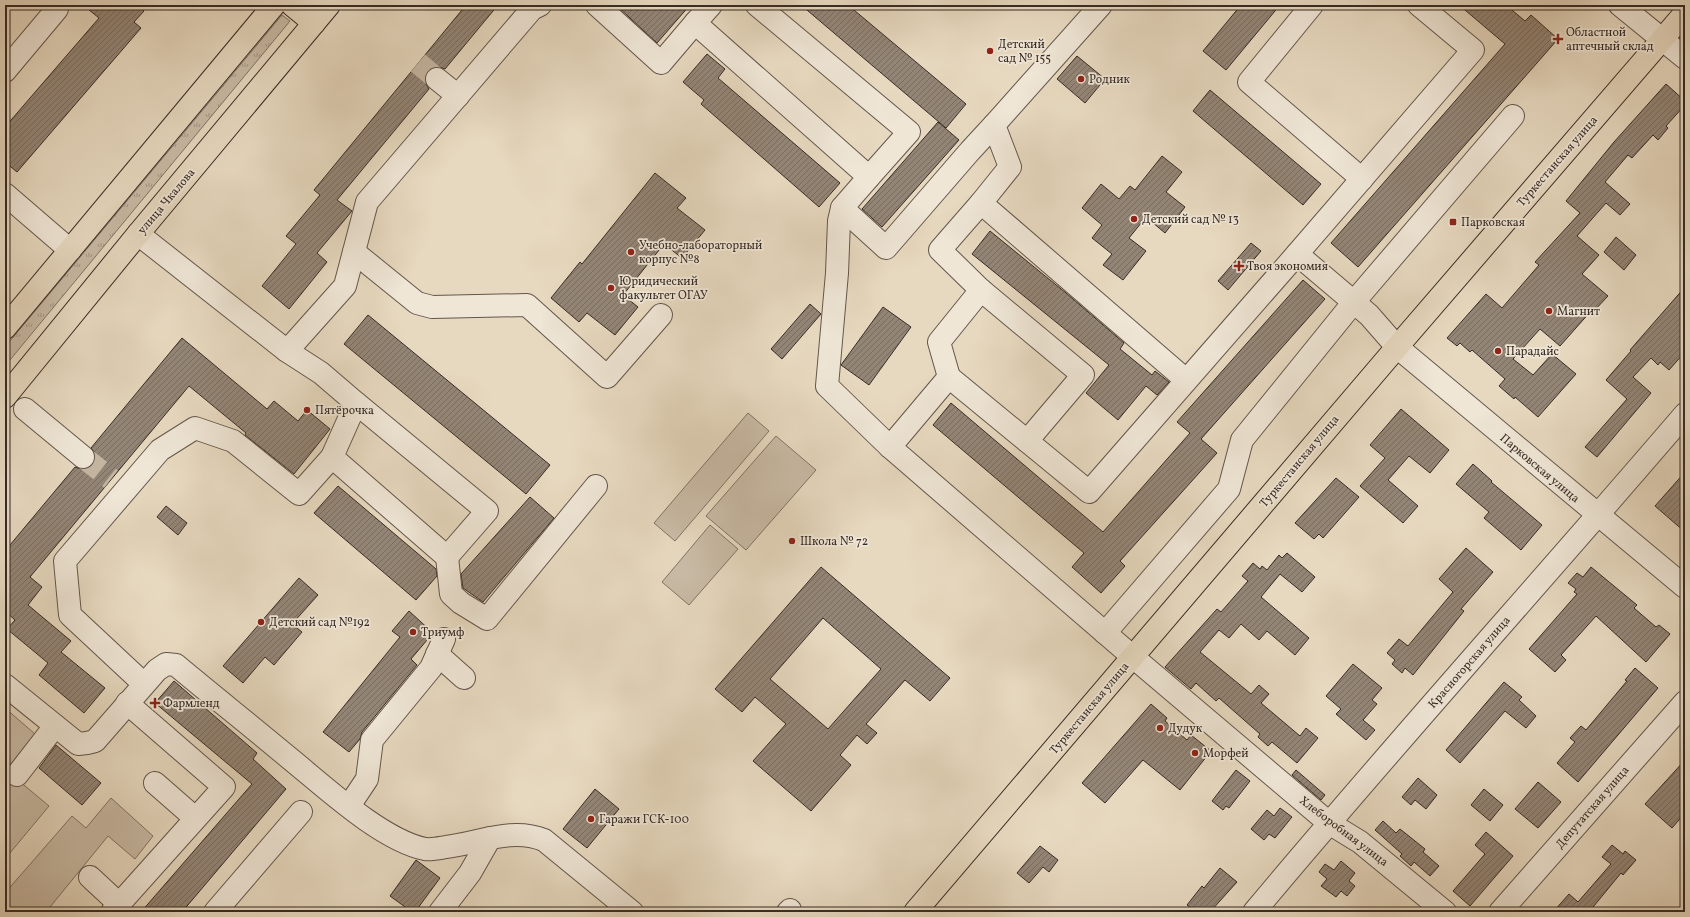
<svg xmlns="http://www.w3.org/2000/svg" width="1690" height="917" viewBox="0 0 1690 917" font-family="Vollkorn,serif">
<defs>
<pattern id="grass-tufts" width="24" height="20" patternUnits="userSpaceOnUse"><rect width="24" height="20" fill="#c9bba6"/><path d="M3 7l-1-3M5 7V3M7 7l1-3M15 17l-1-3M17 17v-4M19 17l1-3" fill="none" stroke="#a49887"/></pattern>
<pattern id="building-hatch" width="6" height="6" patternUnits="userSpaceOnUse"><rect width="6" height="6" fill="#938576"/><path d="M-1 1l2-2M0 6l6-6M5 7l2-2" fill="none" stroke="#796d61"/></pattern>
</defs>
<rect width="100%" height="100%" fill="#e7d9c0"/>
<filter id="stains"><feTurbulence type="fractalNoise" baseFrequency=".005" numOctaves="4"/><feColorMatrix values="0 0 0 0 .2 0 0 0 0 .09 0 0 0 0 .02 0 0 0 .5 -.17"/></filter>
<radialGradient id="worn" r=".72"><stop offset=".6" stop-color="#630" stop-opacity="0"/><stop offset="1" stop-color="#630" stop-opacity=".3"/></radialGradient>
<polygon fill="url(#grass-tufts)" stroke="#807366" points="282,15 290,21 5,366 5,347"/>
<g fill="#c9bba6" stroke="#807366">
<polygon points="748,413 769,431 675,541 654,523"/>
<polygon points="776,436 816,470 746,550 706,516"/>
<polygon points="710,525 738,549 689,605 662,582"/>
<polygon points="5,708 35,734 6,770 49,806 5,859"/>
<polygon points="111,798 153,836 135,859 108,836 46,912 5,912 5,893 72,816 86,828"/>
</g>
<g fill="url(#building-hatch)" stroke="#372b25" fill-rule="evenodd">
<polygon points="83,5 138,5 144,11 134,22 141,28 17,172 5,162 5,127 99,18"/>
<polygon points="466,5 498,5 445,69 439,67 432,68 428,71 425,77 426,84 429,89 337,200 352,211 317,253 327,262 289,309 262,286 296,244 286,236 320,195 314,190"/>
<polygon points="616,5 690,5 657,43"/>
<polygon points="801,5 848,5 966,104 946,128"/>
<polygon points="1241,5 1280,5 1226,70 1203,51"/>
<polygon points="1459,5 1506,5 1525,21 1531,15 1558,39 1358,267 1331,243 1505,44"/>
<polygon points="707,54 725,69 718,78 840,183 819,207 701,104 704,100 683,82"/>
<polygon points="1077,56 1105,79 1085,103 1057,79"/>
<polygon points="1666,84 1685,101 1685,105 1666,126 1668,128 1658,140 1653,135 1632,158 1628,155 1605,182 1630,204 1620,215 1606,203 1577,236 1599,255 1582,274 1608,296 1593,312 1591,311 1560,346 1540,329 1513,359 1533,375 1552,354 1576,374 1538,417 1515,397 1514,399 1499,386 1505,379 1472,350 1470,352 1460,343 1457,346 1447,338 1486,294 1502,308 1539,265 1535,262 1580,213 1566,201 1614,142"/>
<polygon points="1210,90 1321,184 1303,205 1193,111"/>
<polygon points="938,122 959,140 882,227 862,209"/>
<polygon points="1162,156 1182,172 1166,192 1185,207 1165,233 1146,217 1129,238 1146,251 1123,280 1103,265 1112,254 1092,238 1102,225 1082,208 1101,184 1119,199 1130,186 1135,190"/>
<polygon points="655,173 686,198 677,208 705,230 682,258 664,244 623,295 638,307 615,335 587,313 579,322 551,298 580,262 582,264"/>
<polygon points="990,231 1066,293 1124,343 1120,349 1152,375 1155,371 1169,382 1157,395 1146,386 1118,420 1086,393 1109,365 972,254"/>
<polygon points="1616,237 1636,255 1624,270 1604,252"/>
<polygon points="1251,243 1261,251 1228,290 1218,281"/>
<polygon points="1303,280 1325,299 1201,439 1217,453 1120,561 1125,566 1101,593 1072,567 1084,553 933,425 951,403 1103,532 1190,433 1177,422"/>
<polygon points="1685,287 1685,352 1669,370 1660,362 1658,365 1651,358 1633,377 1651,393 1597,457 1585,447 1627,399 1606,380 1631,351 1630,350"/>
<polygon points="810,304 821,314 782,359 771,349"/>
<polygon points="883,307 911,327 869,385 841,365"/>
<polygon points="368,315 550,465 526,494 344,344"/>
<polygon points="182,338 267,409 274,401 298,421 307,410 330,429 294,474 245,435 246,433 189,386 30,577 42,587 28,605 71,641 61,652 105,688 84,713 39,675 48,663 7,629 15,620 5,611 5,551 75,467 81,469 87,469 93,465 95,459 95,453 91,448"/>
<polygon points="1401,409 1449,450 1430,473 1409,456 1388,480 1418,506 1403,523 1360,486 1385,458 1370,445"/>
<polygon points="1473,464 1492,481 1491,482 1542,525 1521,550 1484,518 1489,512 1456,484"/>
<polygon points="1685,472 1685,532 1655,506"/>
<polygon points="1336,478 1359,497 1323,538 1319,534 1314,539 1295,523"/>
<polygon points="338,486 436,569 437,576 416,600 314,513"/>
<polygon points="530,497 554,518 483,602 463,588 461,574"/>
<polygon points="166,506 187,523 178,535 157,517"/>
<polygon points="1466,548 1493,572 1461,609 1464,611 1413,675 1405,668 1402,673 1392,664 1395,660 1387,653 1399,639 1408,646 1453,592 1439,579"/>
<polygon points="1287,553 1315,577 1302,592 1280,574 1261,597 1309,638 1295,655 1267,631 1259,640 1241,624 1229,638 1219,630 1200,652 1251,694 1259,685 1269,694 1261,703 1300,736 1306,728 1318,738 1297,763 1272,742 1268,746 1258,737 1260,734 1219,698 1216,701 1196,683 1191,689 1165,667 1217,609 1221,612 1248,581 1242,576 1253,563 1260,569 1262,566 1267,570 1279,555 1282,558"/>
<path d="M821 567 950 678 930 701 905 680 866 724 877 733 867 744 857 735 840 755 851 765 811 811 753 761 786 724 755 697 742 712 715 689ZM823 618 881 669 828 729 770 679Z"/>
<polygon points="1591,567 1637,605 1634,608 1656,627 1659,625 1670,634 1646,662 1596,616 1561,655 1566,660 1555,672 1529,649 1577,594 1574,592 1576,589 1568,583 1577,573 1583,577"/>
<polygon points="299,578 318,595 292,624 302,632 274,665 265,657 243,683 223,666"/>
<polygon points="409,611 433,633 411,659 417,665 362,732 360,739 349,752 323,732 400,637 392,631"/>
<polygon points="1353,664 1382,688 1372,700 1377,704 1363,720 1375,730 1366,740 1336,714 1341,709 1326,696"/>
<polygon points="1635,668 1658,688 1578,782 1557,763 1575,742 1570,738 1581,726 1586,730 1627,681 1625,680"/>
<polygon points="174,681 257,753 253,759 286,789 182,912 141,912 252,784 155,703"/>
<polygon points="1504,682 1522,697 1519,700 1536,716 1526,728 1505,711 1460,763 1446,750"/>
<polygon points="1151,704 1167,718 1165,721 1187,740 1191,735 1211,751 1180,790 1143,760 1105,803 1082,783"/>
<polygon points="56,745 101,783 82,805 39,768"/>
<polygon points="1685,760 1685,813 1672,828 1645,804"/>
<polygon points="1236,770 1250,781 1229,808 1226,806 1223,810 1212,801"/>
<polygon points="1296,770 1325,795 1321,800 1292,775"/>
<polygon points="1418,778 1437,795 1426,809 1415,800 1411,805 1402,797"/>
<polygon points="1538,782 1561,802 1538,828 1515,809"/>
<polygon points="595,789 619,809 587,848 563,829"/>
<polygon points="1484,789 1503,805 1490,821 1471,805"/>
<polygon points="1280,808 1292,817 1275,838 1269,834 1264,840 1251,829 1267,810 1274,816"/>
<polygon points="1383,821 1396,833 1400,829 1425,849 1423,852 1439,866 1430,876 1414,862 1411,866 1400,856 1402,854 1375,830"/>
<polygon points="1486,832 1513,856 1470,906 1453,891 1485,854 1475,845"/>
<polygon points="1612,845 1623,854 1625,851 1636,860 1623,875 1621,873 1589,912 1553,912 1569,894 1578,902 1611,864 1602,857"/>
<polygon points="1040,846 1058,860 1049,872 1043,867 1029,883 1017,873"/>
<polygon points="416,860 440,878 415,912 412,912 390,896"/>
<polygon points="1341,861 1355,873 1349,881 1355,886 1347,896 1341,891 1336,897 1321,886 1327,879 1319,872 1325,864 1334,870"/>
<polygon points="1220,868 1237,882 1210,912 1196,912 1187,905 1202,886 1204,888"/>
</g>
<g fill="none" stroke-linecap="round" stroke-linejoin="round">
<g stroke="#c4b6a1" stroke-width="22" stroke-dasharray="22 11" stroke-linecap="butt">
<polyline points="418,63 437,79"/>
<polyline points="83,457 111,479"/>
</g>
<g stroke="#63564c" stroke-width="24">
<g id="minor">
<polyline points="597,5 661,63 695,23"/>
<polyline points="711,5 695,23 869,177 842,208 839,221 837,273 827,386 890,447 1133,657 1329,823 1360,842 1445,912"/>
<polyline points="757,5 909,132 869,177"/>
<polyline points="1312,5 1249,82 1362,179"/>
<polyline points="1620,5 1685,58"/>
<polyline points="5,71 57,9 52,5"/>
<polyline points="437,79 458,96"/>
<polyline points="5,194 70,250"/>
<polyline points="981,203 1010,167 994,125 1101,5"/>
<polyline points="842,208 886,248 970,151 994,125"/>
<polyline points="138,234 287,351 321,373 356,403 332,457 447,557 451,594 461,603 487,619 596,486"/>
<polyline points="354,252 417,303 432,307 527,305 607,377 661,315"/>
<polyline points="1297,254 1369,315 1397,347 1685,587"/>
<polyline points="981,290 940,250 981,203 1186,380"/>
<polyline points="287,351 345,286 367,202 532,9 540,5"/>
<polyline points="949,377 1089,492 1297,254 1473,50 1419,5"/>
<polyline points="356,403 487,511 447,557"/>
<polyline points="25,409 83,457"/>
<polyline points="890,447 949,377 939,342 981,290 1083,375 1027,441"/>
<polyline points="1105,633 1229,489 1242,440 1353,303 1513,116"/>
<polyline points="437,654 464,678"/>
<polyline points="144,684 70,615 65,561 160,450 195,428 233,441 299,494 332,457"/>
<path d="M5 685 78 744 87 743 95 741 157 670 166 664 176 665C213 696 251 726 288 757 324 786 381 840 425 849 432 850 440 848 446 847 480 843 511 827 544 840L632 912"/>
<polyline points="17,775 55,726"/>
<polyline points="155,783 195,818"/>
<polyline points="349,806 367,779 372,740 431,668 444,639"/>
<polyline points="90,877 119,904"/>
<polyline points="112,912 224,787 127,703"/>
<polyline points="215,912 301,812"/>
<polyline points="440,912 470,873 490,838"/>
<polyline points="788,912 790,910"/>
<path d="M1254 912C1395 743 1542 581 1685 414"/>
<polyline points="1500,912 1685,702"/>
</g>
</g>
<g stroke="#372b25" stroke-width="24">
<g id="major">
<polyline points="292,5 314,23"/>
<polyline points="5,328 274,5"/>
<polyline points="5,397 138,234 329,5"/>
<polyline points="915,912 1397,347 1685,13"/>
</g>
</g>
<use href="#minor" stroke="#efe6d6" stroke-width="22"/>
<use href="#major" stroke="#e7d9c0" stroke-width="22"/>
</g>
<g fill="#8f2418" stroke="#efe6d6" stroke-width="1.5">
<path d="M1556 33h4v4h4v4h-4v4h-4v-4h-4v-4h4z"/>
<circle cx="990" cy="51" r="4"/>
<circle cx="1081" cy="79" r="4"/>
<circle cx="1134" cy="219" r="4"/>
<rect x="1449" y="218" width="8" height="8" rx="2"/>
<circle cx="631" cy="252" r="4"/>
<path d="M1237 260h4v4h4v4h-4v4h-4v-4h-4v-4h4z"/>
<circle cx="611" cy="288" r="4"/>
<circle cx="1549" cy="311" r="4"/>
<circle cx="1498" cy="351" r="4"/>
<circle cx="307" cy="410" r="4"/>
<circle cx="792" cy="541" r="4"/>
<circle cx="261" cy="622" r="4"/>
<circle cx="413" cy="632" r="4"/>
<path d="M153 697h4v4h4v4h-4v4h-4v-4h-4v-4h4z"/>
<circle cx="1160" cy="728" r="4"/>
<circle cx="1195" cy="753" r="4"/>
<circle cx="591" cy="819" r="4"/>
</g>
<g text-anchor="middle" stroke-width="3.5" stroke-linejoin="round" paint-order="stroke">
<g font-size="12" fill="#372b25" stroke="#efe6d6" text-anchor="start">
<text x="1566" y="36">Областной<tspan x="1566" dy="14">аптечный склад</tspan></text>
<text x="998" y="48">Детский<tspan x="998" dy="14">сад № 155</tspan></text>
<text x="1089" y="83">Родник</text>
<text x="1142" y="223">Детский сад № 13</text>
<text x="1461" y="226">Парковская</text>
<text x="639" y="249">Учебно-лабораторный<tspan x="639" dy="14">корпус №8</tspan></text>
<text x="1247" y="270">Твоя экономия</text>
<text x="619" y="285">Юридический<tspan x="619" dy="14">факультет ОГАУ</tspan></text>
<text x="1557" y="315">Магнит</text>
<text x="1506" y="355">Парадайс</text>
<text x="315" y="414">Пятёрочка</text>
<text x="800" y="545">Школа № 72</text>
<text x="269" y="626">Детский сад №192</text>
<text x="421" y="636">Триумф</text>
<text x="163" y="707">Фармленд</text>
<text x="1168" y="732">Дудук</text>
<text x="1203" y="757">Морфей</text>
<text x="599" y="823">Гаражи ГСК-100</text>
</g>
<g font-size="12" fill="#372b25" stroke="#efe6d6">
<text transform="translate(1557 161) rotate(-49)" y="4">Туркестанская улица</text>
<text transform="translate(166 201) rotate(-50)" y="4">улица Чкалова</text>
<text transform="translate(1299 461) rotate(-50)" y="4">Туркестанская улица</text>
<text transform="translate(1540 468) rotate(40)" y="4">Парковская улица</text>
<text transform="translate(1469 662) rotate(-49)" y="4">Красногорская улица</text>
<text transform="translate(1089 708) rotate(-50)" y="4">Туркестанская улица</text>
<text transform="translate(1592 807) rotate(-49)" y="4">Депутатская улица</text>
<text transform="translate(1344 831) rotate(37)" y="4">Хлеборобная улица</text>
</g>
</g>
<rect width="1690" height="917" fill="none" stroke="#e7d9c0" stroke-width="20"/>
<rect x="6" y="6" width="1678" height="905" fill="none" stroke="#372b25" stroke-width="2"/>
<rect x="10" y="10" width="1670" height="897" fill="none" stroke="#372b25"/>
<rect width="100%" height="100%" filter="url(#stains)"/>
<rect width="100%" height="100%" fill="url(#worn)"/>
</svg>
